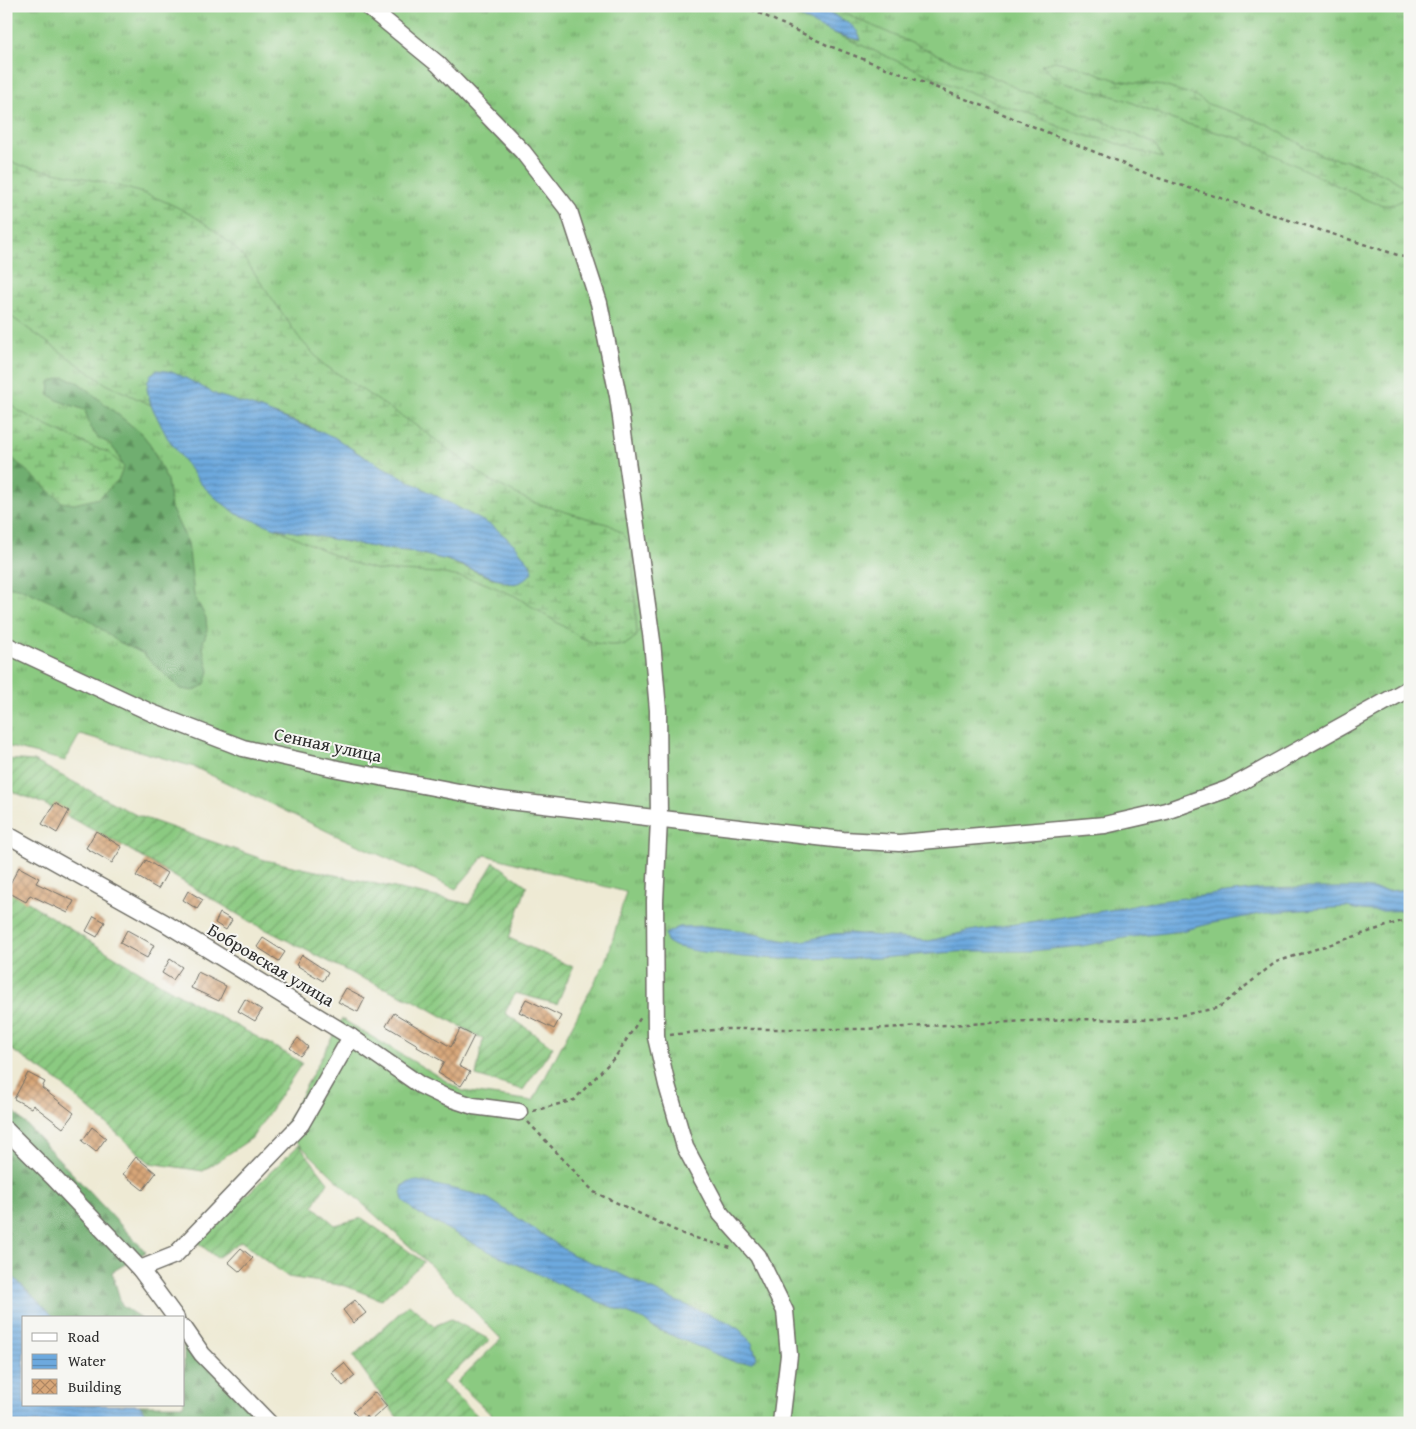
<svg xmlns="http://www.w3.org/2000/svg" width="1416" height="1429" viewBox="0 0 1416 1429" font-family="'Gentium Book Plus',serif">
<defs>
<pattern id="grass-tufts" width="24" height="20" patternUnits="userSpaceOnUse" patternTransform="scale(1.25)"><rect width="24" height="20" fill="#8bca81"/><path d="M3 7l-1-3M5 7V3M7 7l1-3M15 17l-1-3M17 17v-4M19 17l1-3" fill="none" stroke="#72a46a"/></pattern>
<pattern id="forest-firs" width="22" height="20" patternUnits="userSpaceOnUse" patternTransform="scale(1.25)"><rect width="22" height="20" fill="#70ae6f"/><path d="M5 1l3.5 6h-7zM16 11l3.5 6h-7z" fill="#5c8e5b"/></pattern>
<pattern id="wetland-marsh" width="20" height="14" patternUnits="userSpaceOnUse" patternTransform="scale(1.25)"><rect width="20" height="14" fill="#8bca81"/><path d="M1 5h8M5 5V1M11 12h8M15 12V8" fill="none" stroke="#72a46a"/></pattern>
<pattern id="garden-furrows" width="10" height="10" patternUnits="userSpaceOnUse" patternTransform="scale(1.25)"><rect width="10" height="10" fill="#8bca81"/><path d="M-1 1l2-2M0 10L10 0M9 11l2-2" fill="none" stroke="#72a46a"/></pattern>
<pattern id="water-rules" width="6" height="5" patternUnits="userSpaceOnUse" patternTransform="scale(1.25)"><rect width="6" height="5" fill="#6da9de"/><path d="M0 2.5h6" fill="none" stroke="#5a8ab4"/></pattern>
<pattern id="building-cross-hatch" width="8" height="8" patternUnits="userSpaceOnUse" patternTransform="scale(1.25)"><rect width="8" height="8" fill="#d7a678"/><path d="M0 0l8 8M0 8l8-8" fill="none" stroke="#af8763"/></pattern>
</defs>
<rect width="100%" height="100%" fill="#f6f6f2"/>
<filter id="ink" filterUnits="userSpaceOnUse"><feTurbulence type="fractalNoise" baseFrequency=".02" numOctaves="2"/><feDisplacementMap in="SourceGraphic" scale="10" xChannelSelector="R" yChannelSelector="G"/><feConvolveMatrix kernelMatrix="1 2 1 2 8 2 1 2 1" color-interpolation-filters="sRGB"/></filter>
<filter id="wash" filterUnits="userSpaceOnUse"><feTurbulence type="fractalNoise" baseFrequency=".0096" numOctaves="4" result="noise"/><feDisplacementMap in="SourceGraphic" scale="20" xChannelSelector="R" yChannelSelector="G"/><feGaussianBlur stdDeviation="1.12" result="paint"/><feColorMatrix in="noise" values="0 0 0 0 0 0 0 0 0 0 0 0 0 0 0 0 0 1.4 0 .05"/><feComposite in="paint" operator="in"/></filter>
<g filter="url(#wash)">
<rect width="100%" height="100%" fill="#eeead4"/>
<polygon fill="url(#grass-tufts)" stroke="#5b7a56" points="6,6 1410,6 1410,1423 500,1423 457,1382 501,1339 428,1263 344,1187 283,1129 342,1019 463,1091 533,1101 608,956 626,892 485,855 456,889 335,835 194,767 80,734 65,761 6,746"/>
<g fill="url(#forest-firs)" stroke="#4e6c4d">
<polygon points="64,377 79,383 142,434 150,444 167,480 171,508 188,543 194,595 206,618 207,631 202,645 209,671 205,684 194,691 181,689 142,653 117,641 85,617 22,589 6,586 6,454 123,467 117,453 109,443 98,438 90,426 85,410 59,401 49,395 50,382"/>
<polygon points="6,1103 146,1252 112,1272 122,1306 141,1318 55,1318 6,1270"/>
<polygon points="184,1345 216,1365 276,1423 155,1423 139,1405 184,1405"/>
<polygon points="819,1411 830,1415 836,1423 804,1423"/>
</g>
<g fill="url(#wetland-marsh)" stroke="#5b7a56">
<polygon points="819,6 837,6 855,18 950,60 993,77 1022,91 1110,124 1155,144 1163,158 1134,150 1107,140 1091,137 1062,128 1034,115 1006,107 935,78 823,28 854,39 861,40 851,25"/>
<path d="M1055 61 1086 69 1116 80 1163 86 1194 95 1208 104 1266 124 1309 149 1324 156 1356 163 1386 175 1399 183 1409 195C1393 208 1386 207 1367 200L1241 139 1173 120 1126 100 1067 83 1053 76 1041 65Z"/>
<path d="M6 160 20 165C74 177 140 185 188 213 208 224 226 239 242 255L300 339 323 364 421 429 489 480 532 502 610 525 623 534 632 546 637 636 625 645H609L594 643 580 637 515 596 484 583 470 579 439 573 378 570 349 562 275 528 383 549 408 551 447 560 494 579 515 584 361 455C322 427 277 415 232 401 207 392 182 380 158 370 144 378 147 391 151 405L106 384 6 313Z"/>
<polygon points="6,400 19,411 47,426 93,447 108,452 124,467 118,480 99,498 74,504 62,502 10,456 6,454"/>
</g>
<g fill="url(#garden-furrows)" stroke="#5b7a56">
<polygon points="6,759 34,761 136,815 265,860 469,904 494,862 527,886 509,938 573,967 557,1004 515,993 505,1013 553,1047 523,1090 476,1076 483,1039 417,1002 355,975 249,921 125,847 44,804 6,789"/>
<path d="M6 887C60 924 116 958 173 991 216 1016 260 1037 302 1063L252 1138 203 1171 150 1163 58 1081 6 1046Z"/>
<polygon points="299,1145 328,1182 313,1206 335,1225 362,1218 424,1262 381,1300 346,1286 288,1277 241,1241 217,1258 197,1242"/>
<polygon points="409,1304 434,1326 451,1319 490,1340 442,1382 477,1415 470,1423 401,1423 353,1356"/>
</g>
<g fill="url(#water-rules)" stroke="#4c6a84">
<path d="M782 6H819L851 25 857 31 861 40C833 36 806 21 782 6Z"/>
<path d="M158 370 174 372 217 395 258 408 334 437 361 455 494 527 515 545 530 564 533 571C526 580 520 585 508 583L447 560 408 551 383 549 275 528 237 514 218 500 201 484 167 437 151 405 147 389 148 381 151 374Z"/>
<path d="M1300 888H1361L1388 891 1410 889V910C1388 911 1368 913 1347 907L1271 912 1213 923 1181 931 1124 938 1082 946 1031 951H968L878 958 783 959 742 957 696 951 674 946 667 942 665 934 679 927 704 926 737 930 786 941H803L833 934 850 933 929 941 969 931 1123 908 1151 902 1259 889Z"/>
<polygon points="418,1181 475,1194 489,1199 573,1255 618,1273 671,1299 726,1321 740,1330 752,1343 757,1358 752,1362 737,1363 666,1333 652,1327 644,1320 587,1297 484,1249 414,1211 403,1200 401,1193 403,1185 410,1182"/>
<polygon points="6,1270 55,1318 24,1318 24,1405 139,1405 155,1423 6,1423"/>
</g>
<g id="blocks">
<g fill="url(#building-cross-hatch)">
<polygon points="55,803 69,811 57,833 42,824"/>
<polygon points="96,831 122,847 112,863 86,848"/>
<polygon points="146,860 167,873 158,889 136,876"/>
<polygon points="19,867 39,878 36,883 74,901 68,913 30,895 26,902 6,891"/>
<polygon points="188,891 203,900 197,909 183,900"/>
<polygon points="220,913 232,920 226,930 215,923"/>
<polygon points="94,916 105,922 97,937 86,931"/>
<polygon points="127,930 154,945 147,958 120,943"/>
<polygon points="263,938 285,952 279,961 257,947"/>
<polygon points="302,955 328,972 323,981 296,965"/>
<polygon points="170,959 182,967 173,980 162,973"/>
<polygon points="198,972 226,986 219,1001 191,988"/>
<polygon points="346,988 365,998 358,1012 338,1002"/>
<polygon points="245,999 262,1010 255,1021 238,1011"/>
<polygon points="526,999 561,1016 554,1029 519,1012"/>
<polygon points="394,1013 451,1047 460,1029 474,1036 459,1066 470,1072 461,1086 438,1073 444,1062 417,1047 418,1045 386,1026"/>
<polygon points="298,1038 308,1047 300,1056 290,1048"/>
<polygon points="28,1073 45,1082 42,1088 74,1113 63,1128 33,1105 31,1108 14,1099"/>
<polygon points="92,1127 106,1138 96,1152 82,1141"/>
<polygon points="136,1157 156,1173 143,1190 123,1174"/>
<polygon points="241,1248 253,1258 240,1272 228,1262"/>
<polygon points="355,1300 366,1313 353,1323 343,1310"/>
<polygon points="344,1363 355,1376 343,1386 332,1373"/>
<polygon points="375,1392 387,1406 370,1421 366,1416 361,1420 353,1412"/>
</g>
</g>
</g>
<g filter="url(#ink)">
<use href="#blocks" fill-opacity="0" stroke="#6f6e66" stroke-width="1"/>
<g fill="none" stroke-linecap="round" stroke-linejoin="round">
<g stroke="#6f6e66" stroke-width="19">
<g id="street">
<polyline points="367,6 438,64 523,152 569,211 599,303 618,396 652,641 658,710 659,820 655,901 656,1037 667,1085 685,1147 721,1214 758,1256 785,1311 789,1355 781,1423"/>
<polyline points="6,645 152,713 243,748 338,769 501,800 843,840 899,843 1105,825 1166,811 1228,789 1410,688"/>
<polyline points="6,834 165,923 351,1037 420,1085 443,1096 473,1106 519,1112"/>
<polyline points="6,1130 53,1177 140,1269 176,1318"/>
<polyline points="140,1269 175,1255 301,1124 351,1037"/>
<polyline points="184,1328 202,1354 269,1423"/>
</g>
</g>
<g stroke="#6f6e66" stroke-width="2.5" stroke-dasharray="4 4" stroke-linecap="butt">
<polyline points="744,6 827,45 991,109 1155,177 1410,259"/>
<polyline points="670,1035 722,1029 864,1029 1070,1019 1156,1020 1218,1008 1276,962 1402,921 1410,921"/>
<polyline points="533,1111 574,1100 616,1056 641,1017"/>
<polyline points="528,1122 594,1192 685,1235 731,1248"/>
</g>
<use href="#street" stroke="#fff" stroke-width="16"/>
</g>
</g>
<g text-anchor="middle" stroke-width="4" stroke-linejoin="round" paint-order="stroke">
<g font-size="18" fill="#2b2b2b" stroke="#f6f6f2">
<text transform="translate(328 745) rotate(12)" y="6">Сенная улица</text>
<text transform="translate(271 965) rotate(31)" y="6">Бобровская улица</text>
</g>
</g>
<rect width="1416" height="1429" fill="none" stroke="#f6f6f2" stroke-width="25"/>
<rect x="22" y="1316" width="162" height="90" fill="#f6f6f2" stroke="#a5a5a2"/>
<rect x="32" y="1333" width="25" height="8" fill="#ffffff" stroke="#a5a5a2"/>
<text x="68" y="1342" font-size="15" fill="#2b2b2b">Road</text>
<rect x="32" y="1354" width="25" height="15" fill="url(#water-rules)" stroke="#a5a5a2"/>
<text x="68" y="1366" font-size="15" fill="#2b2b2b">Water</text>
<rect x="32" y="1379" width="25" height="15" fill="url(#building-cross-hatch)" stroke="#a5a5a2"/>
<text x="68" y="1392" font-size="15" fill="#2b2b2b">Building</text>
</svg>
